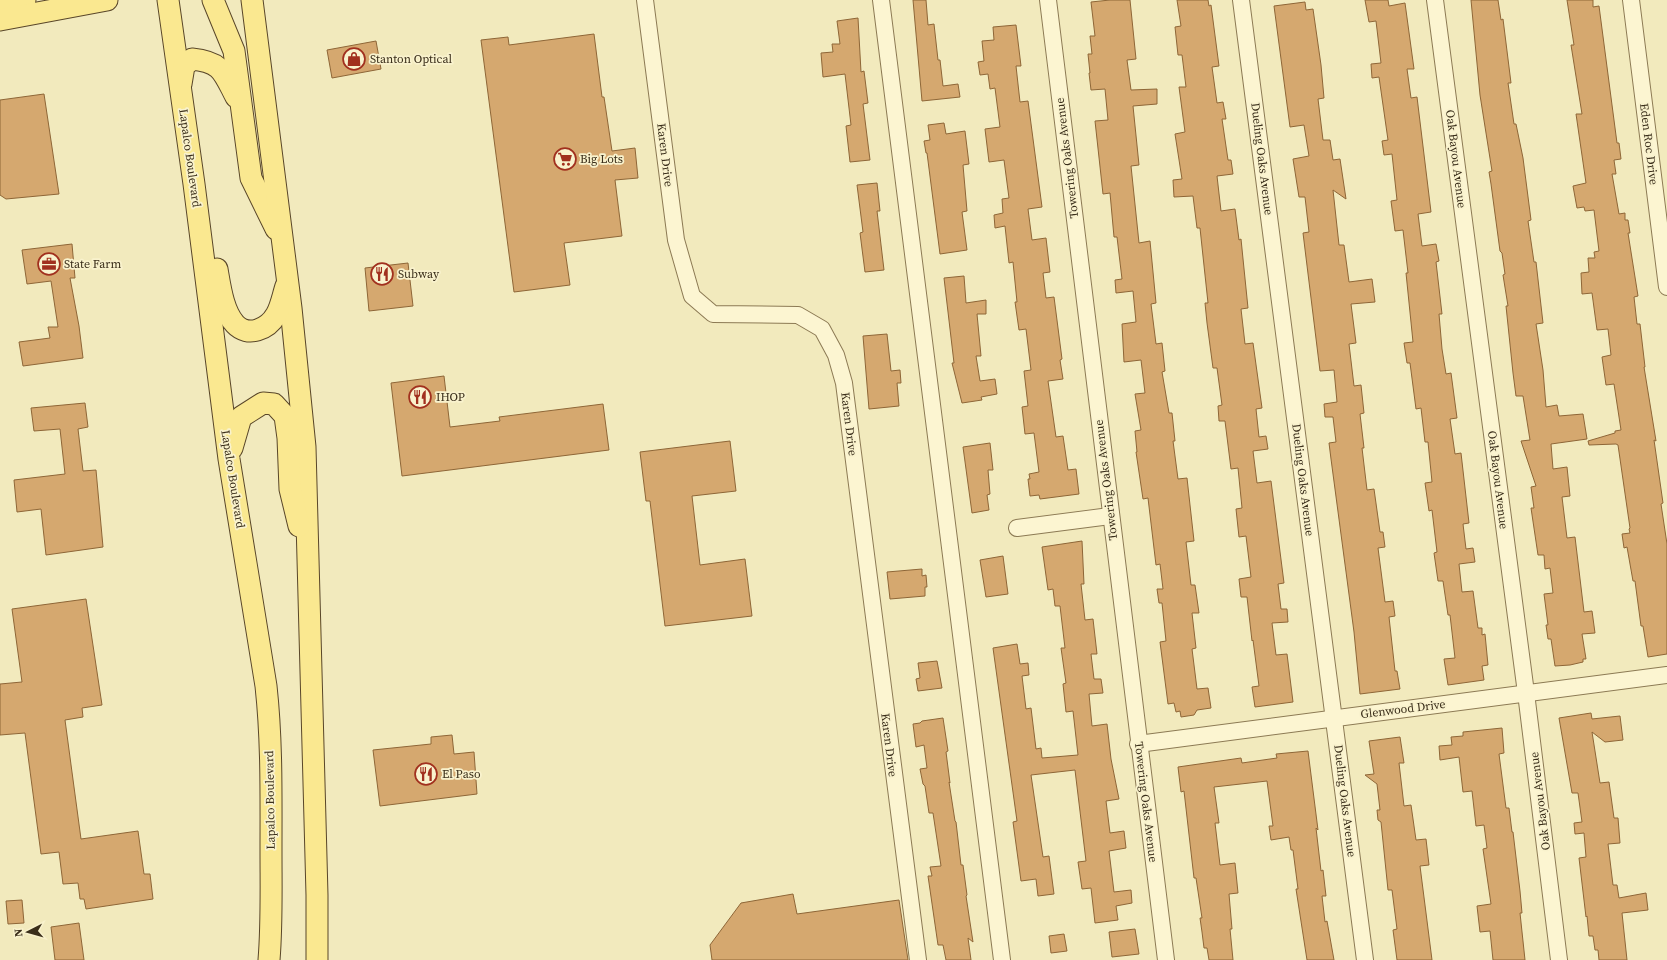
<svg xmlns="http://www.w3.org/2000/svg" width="1667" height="960" viewBox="0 0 1667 960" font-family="'Source Serif 4',serif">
<rect width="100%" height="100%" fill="#f2eabd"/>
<g fill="#d5a86f" stroke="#8e6637">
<polygon points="913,0 926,0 928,25 934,24 938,60 940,60 943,86 958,84 960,97 922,101"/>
<polygon points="1110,0 1130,0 1136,59 1127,60 1131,90 1157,89 1157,104 1133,106 1139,165 1131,166 1139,243 1150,241 1156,303 1151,304 1156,344 1162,343 1165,371 1162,372 1169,413 1172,413 1175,441 1173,441 1178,479 1187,478 1194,541 1186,542 1191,585 1195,585 1199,613 1192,613 1196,648 1192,649 1197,689 1208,688 1211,708 1197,710 1194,715 1181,717 1180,711 1176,712 1174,703 1168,704 1160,642 1166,641 1162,603 1159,603 1157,589 1163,589 1160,564 1156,565 1148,498 1143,499 1136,452 1137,452 1135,431 1141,430 1135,394 1145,393 1141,360 1124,362 1122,324 1136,322 1133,291 1116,293 1115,280 1122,279 1117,237 1114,237 1110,193 1103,194 1095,121 1108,120 1105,89 1091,90 1089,73 1090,73 1088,54 1092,54 1090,36 1095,36 1091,2"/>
<polygon points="1177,0 1208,0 1209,6 1211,5 1219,66 1212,67 1217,103 1223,102 1226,119 1222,119 1228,160 1231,160 1233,174 1217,176 1221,211 1235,209 1239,240 1241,239 1248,308 1241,309 1245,344 1253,343 1262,408 1256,409 1259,437 1266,436 1268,449 1253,451 1257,483 1271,481 1284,583 1278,584 1281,609 1287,609 1288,622 1272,623 1276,655 1287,654 1293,702 1255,707 1252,687 1259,686 1253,640 1252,641 1247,597 1241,597 1239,579 1251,577 1246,536 1239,537 1236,509 1242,508 1238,468 1231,469 1225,421 1219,421 1218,406 1222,405 1217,368 1213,368 1207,323 1205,303 1208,303 1200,228 1197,228 1193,196 1174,197 1173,180 1182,179 1175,134 1185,132 1179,87 1186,87 1182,55 1178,55 1175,27 1181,26"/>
<polygon points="1365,0 1388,0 1389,6 1405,3 1414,69 1407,69 1411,98 1417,97 1431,212 1418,214 1422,246 1436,244 1439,261 1436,262 1442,314 1439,314 1442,349 1446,374 1451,373 1457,418 1450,419 1455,454 1461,453 1469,523 1463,524 1466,549 1473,548 1475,562 1459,564 1462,592 1473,591 1478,628 1482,628 1482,635 1485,634 1488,665 1482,666 1484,680 1448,685 1444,659 1455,658 1450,615 1448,615 1443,581 1438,581 1434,553 1437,552 1432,510 1429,511 1425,483 1432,482 1428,442 1425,442 1421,408 1416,409 1410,363 1407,363 1404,343 1413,342 1406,273 1408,273 1403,230 1395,231 1391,201 1397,200 1392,154 1384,155 1382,141 1388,140 1379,77 1372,78 1371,64 1381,63 1376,21 1369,22"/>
<polygon points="1471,0 1498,0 1501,20 1503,19 1511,83 1508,83 1514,124 1516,124 1523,158 1531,220 1528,221 1534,262 1536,262 1543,323 1536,324 1543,370 1546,407 1557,405 1559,416 1583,414 1587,439 1551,444 1553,469 1567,467 1570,496 1562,497 1567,538 1575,537 1584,612 1592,611 1595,633 1582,634 1586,659 1583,659 1583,662 1570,665 1555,666 1551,639 1548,639 1546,625 1548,625 1544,594 1553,593 1550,568 1545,569 1544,555 1538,555 1531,508 1534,508 1531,487 1536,486 1521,441 1530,440 1523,396 1516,396 1513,373 1506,306 1508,306 1503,275 1505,274 1502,253 1500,251 1491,184 1489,172 1492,171 1480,95"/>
<polygon points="1567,0 1593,0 1593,7 1599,6 1617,143 1619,143 1621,159 1614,160 1616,174 1612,174 1619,214 1625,213 1625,220 1628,220 1630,233 1628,233 1638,296 1634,297 1637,324 1640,324 1645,367 1644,367 1656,441 1654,440 1663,503 1661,504 1667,544 1667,654 1648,657 1643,626 1641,626 1635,581 1633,581 1627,547 1624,548 1622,534 1630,533 1629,529 1630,528 1618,445 1616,444 1589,445 1588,441 1615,433 1615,431 1621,430 1614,384 1606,385 1602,357 1611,355 1608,329 1597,330 1592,293 1582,294 1581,273 1589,272 1588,258 1595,258 1594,252 1599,251 1594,210 1585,211 1584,207 1577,208 1573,186 1586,183 1576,114 1582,114 1571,45 1574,45"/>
<polygon points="1305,2 1306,10 1313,9 1321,65 1324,98 1318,99 1323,140 1330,140 1333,160 1340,159 1346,199 1333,190 1339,245 1344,245 1349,282 1372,279 1375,302 1351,304 1356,343 1349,344 1354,386 1361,385 1364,413 1360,414 1364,448 1362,448 1367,490 1374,489 1380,532 1383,532 1385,547 1378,548 1385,602 1393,601 1395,616 1389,617 1395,671 1397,671 1400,689 1360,694 1354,632 1331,459 1329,443 1336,442 1333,417 1325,417 1324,404 1337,402 1334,370 1320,371 1303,233 1309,232 1305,197 1299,197 1293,159 1309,156 1304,125 1290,127 1274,6"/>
<polygon points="858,18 861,72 864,71 868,103 863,104 870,160 850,162 846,126 851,125 845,74 823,77 821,53 833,52 832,44 840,44 837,21"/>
<polygon points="1016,25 1021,66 1016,66 1020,102 1028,101 1042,207 1028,209 1032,240 1046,238 1050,272 1043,273 1046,298 1054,297 1062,359 1060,360 1063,379 1048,381 1056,437 1063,436 1068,470 1076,469 1079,494 1040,499 1039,495 1030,496 1028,479 1030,479 1029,474 1039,472 1034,433 1025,434 1022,407 1028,406 1024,371 1031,370 1026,329 1019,330 1015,302 1017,302 1013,262 1009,263 1005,226 995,228 994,215 1003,213 1002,199 1009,198 1004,160 989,162 985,129 1000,127 995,88 990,89 988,74 980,75 978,62 984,61 982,41 994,40 993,27"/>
<polygon points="594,34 602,97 604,97 612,151 635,148 638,178 615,180 622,236 564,243 570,285 514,292 481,40 508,37 509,45"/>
<polygon points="376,41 381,69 332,78 327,50"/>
<polygon points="44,94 59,194 6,199 0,195 0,100"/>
<polygon points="944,123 946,134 965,131 969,164 963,165 967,211 962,212 967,250 940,254 927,153 926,153 924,141 930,140 928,125"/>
<polygon points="877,183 880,211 877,211 884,270 865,272 860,233 863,232 857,185"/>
<polygon points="72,244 75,278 70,278 79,326 83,358 23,366 19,342 50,338 48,327 58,327 51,281 27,284 22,250"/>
<polygon points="408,263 413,306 369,311 365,268"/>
<polygon points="964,276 966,303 986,300 986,314 977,314 981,356 976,356 980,381 995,379 997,394 981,397 982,400 962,403 952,363 954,363 944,278"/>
<polygon points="887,334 891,371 900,370 901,383 897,383 899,406 869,409 863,336"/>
<polygon points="444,376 450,427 500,421 499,417 603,404 609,450 402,476 391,383"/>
<polygon points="85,403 88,427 78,429 83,471 96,470 103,547 46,555 41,509 17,512 14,480 65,474 60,429 34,431 31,408"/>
<polygon points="730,441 736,491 692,496 700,565 745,559 752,616 665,626 650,501 646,501 640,452"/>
<polygon points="990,443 993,470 988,470 990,494 987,495 989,510 972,513 963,447"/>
<polygon points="1082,541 1084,584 1081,584 1085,620 1093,619 1097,654 1091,654 1094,679 1101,679 1103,693 1089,694 1092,726 1107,724 1111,759 1119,799 1106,801 1110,833 1124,831 1126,848 1109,851 1114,892 1131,890 1132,903 1116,906 1118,920 1095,923 1091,888 1082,889 1078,862 1086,861 1075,770 1031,775 1043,857 1049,856 1054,894 1038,896 1036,879 1021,881 1013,822 1017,821 993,648 1017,644 1020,664 1028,663 1029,675 1022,676 1026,709 1031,708 1036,749 1041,748 1042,758 1078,755 1073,711 1066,712 1063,684 1066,683 1061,648 1065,648 1060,606 1055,606 1053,589 1048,590 1042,547"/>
<polygon points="1003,556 1008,594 986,597 980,560"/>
<polygon points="922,569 922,576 926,575 927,587 925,587 925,596 890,599 887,572"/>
<polygon points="86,599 102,705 82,708 83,717 65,720 81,839 138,831 144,874 150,874 153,899 86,909 84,899 80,899 78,883 63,884 59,852 41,854 25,733 0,735 0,684 22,682 12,609"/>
<polygon points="937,661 942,688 918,691 916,679 920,678 918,663"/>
<polygon points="1591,713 1592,719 1620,716 1623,740 1605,742 1592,732 1600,783 1609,782 1614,818 1618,818 1620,843 1608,844 1613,885 1617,885 1619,898 1646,893 1648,910 1622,913 1627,960 1599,960 1598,950 1595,950 1593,936 1589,936 1587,916 1586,917 1579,858 1586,857 1584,833 1575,834 1574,823 1582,822 1578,793 1572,793 1559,718"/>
<polygon points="943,718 948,751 946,752 950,783 949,782 955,821 956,822 961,865 963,865 967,895 966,896 973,942 968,938 971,960 946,960 943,945 938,945 928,876 932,876 930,867 941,866 933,813 929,813 925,786 923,784 920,769 927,768 924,745 916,747 913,724 920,723 922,721"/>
<polygon points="1502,728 1504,753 1499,754 1506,808 1509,808 1512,832 1513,832 1520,891 1522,913 1520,913 1525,960 1493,960 1490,931 1480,932 1477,906 1491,904 1483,849 1487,848 1484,825 1476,826 1472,791 1463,792 1459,757 1440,760 1439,746 1452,745 1451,737 1463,736 1463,732"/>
<polygon points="452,735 454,754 474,752 477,794 380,806 373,750 431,744 431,737"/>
<polygon points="1400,737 1404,763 1399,763 1404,806 1411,805 1416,840 1426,839 1429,865 1420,866 1432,960 1397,960 1393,930 1397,929 1392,890 1388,890 1381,822 1378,820 1377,810 1380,810 1377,784 1365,775 1374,774 1369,741"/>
<polygon points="1308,751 1318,830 1316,828 1321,871 1323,870 1326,896 1322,896 1325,922 1327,921 1334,960 1307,960 1296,889 1298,889 1293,850 1291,850 1289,837 1271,840 1269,826 1273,826 1267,781 1214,787 1219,823 1215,823 1220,865 1235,863 1238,893 1229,894 1232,929 1230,929 1233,960 1209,960 1207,948 1204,948 1202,932 1200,918 1202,918 1196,878 1194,878 1184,791 1181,792 1178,767 1241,758 1242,763 1277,758 1276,754"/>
<polygon points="793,894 797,914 899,900 908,960 712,960 710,945 741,903"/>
<polygon points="22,900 24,923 8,924 6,901"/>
<polygon points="79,923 84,960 55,960 51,927"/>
<polygon points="1135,929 1139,954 1112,957 1109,932"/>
<polygon points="1064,934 1067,951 1051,953 1049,936"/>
</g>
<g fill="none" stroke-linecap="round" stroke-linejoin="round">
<g stroke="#8c7a54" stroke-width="18">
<g id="minor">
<polyline points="645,0 676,240 692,296 713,314 798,315 822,329 836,355 844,383 918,960"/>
<polyline points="881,0 1002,960"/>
<polyline points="1048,0 1166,960"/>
<polyline points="1241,0 1365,960"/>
<polyline points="1435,0 1526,693 1559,960"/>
<polyline points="1631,0 1667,287"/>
<polyline points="1017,528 1110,516"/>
<polyline points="1138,744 1667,675"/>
</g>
</g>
<g stroke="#594629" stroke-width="23">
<g id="major">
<path d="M168 0 194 184 229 459 266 686C272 741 271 796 271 851 271 887 272 924 269 960"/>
<polyline points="213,0 234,51 251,178 276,229"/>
<polyline points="252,0 291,308 305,447 317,895 317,960"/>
<polyline points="0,4 25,0"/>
<polyline points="0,20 107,0"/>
<path d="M181 84 184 66 192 59C222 62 223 72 236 97"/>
<path d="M217 269C220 286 223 311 235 324 248 338 268 329 276 315 281 307 283 295 286 286"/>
<polyline points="232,448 241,417 263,403 274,404 285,416 288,438 290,489 299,526"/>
</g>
</g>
<use href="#minor" stroke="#fcf5d1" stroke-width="16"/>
<use href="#major" stroke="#fae890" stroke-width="21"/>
</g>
<defs>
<g id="shop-ring" transform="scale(1.15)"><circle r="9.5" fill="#f9f2cd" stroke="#a1301e" stroke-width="1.5"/><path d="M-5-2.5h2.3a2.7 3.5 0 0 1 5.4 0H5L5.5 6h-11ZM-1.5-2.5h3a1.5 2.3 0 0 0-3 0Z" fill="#a1301e"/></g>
<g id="supermarket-ring" transform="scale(1.15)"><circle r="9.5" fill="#f9f2cd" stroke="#a1301e" stroke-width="1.5"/><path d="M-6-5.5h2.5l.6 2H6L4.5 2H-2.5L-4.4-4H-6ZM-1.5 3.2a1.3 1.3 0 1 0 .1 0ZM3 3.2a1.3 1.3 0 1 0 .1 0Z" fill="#a1301e"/></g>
<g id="office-ring" transform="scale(1.15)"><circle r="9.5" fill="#f9f2cd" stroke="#a1301e" stroke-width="1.5"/><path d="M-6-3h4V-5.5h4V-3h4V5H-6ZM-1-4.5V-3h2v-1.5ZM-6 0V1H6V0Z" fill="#a1301e"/></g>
<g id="restaurant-ring" transform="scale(1.15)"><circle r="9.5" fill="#f9f2cd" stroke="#a1301e" stroke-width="1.5"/><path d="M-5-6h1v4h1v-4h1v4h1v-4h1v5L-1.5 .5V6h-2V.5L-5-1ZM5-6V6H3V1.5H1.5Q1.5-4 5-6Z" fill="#a1301e"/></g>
</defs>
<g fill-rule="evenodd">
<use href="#shop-ring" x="354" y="59"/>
<use href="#supermarket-ring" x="565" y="159"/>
<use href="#office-ring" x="49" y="264"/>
<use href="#restaurant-ring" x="382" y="274"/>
<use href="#restaurant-ring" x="420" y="397"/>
<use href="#restaurant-ring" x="426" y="774"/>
</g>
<g text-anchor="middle" stroke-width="3.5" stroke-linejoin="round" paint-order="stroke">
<g font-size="12" fill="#3a2e1a" stroke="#f9f2cd" text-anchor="start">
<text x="370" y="63">Stanton Optical</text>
<text x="580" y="163">Big Lots</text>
<text x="64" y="268">State Farm</text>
<text x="398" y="278">Subway</text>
<text x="436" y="401">IHOP</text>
<text x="442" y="778">El Paso</text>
</g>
<g font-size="12" fill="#3a2e1a" stroke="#f9f2cd">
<text transform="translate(1649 144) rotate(83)" y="4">Eden Roc Drive</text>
<text transform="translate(665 155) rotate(83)" y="4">Karen Drive</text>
<text transform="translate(190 158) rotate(82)" y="4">Lapalco Boulevard</text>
<text transform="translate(1067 158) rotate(-97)" y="4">Towering Oaks Avenue</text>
<text transform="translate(1262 159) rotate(83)" y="4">Dueling Oaks Avenue</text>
<text transform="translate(1456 159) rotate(83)" y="4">Oak Bayou Avenue</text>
<text transform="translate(849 424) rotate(83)" y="4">Karen Drive</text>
<text transform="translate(233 479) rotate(81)" y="4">Lapalco Boulevard</text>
<text transform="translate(1106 480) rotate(-97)" y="4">Towering Oaks Avenue</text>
<text transform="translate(1303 480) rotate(83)" y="4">Dueling Oaks Avenue</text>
<text transform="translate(1498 480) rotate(83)" y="4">Oak Bayou Avenue</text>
<text transform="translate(1403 709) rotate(-7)" y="4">Glenwood Drive</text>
<text transform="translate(889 745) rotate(83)" y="4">Karen Drive</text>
<text transform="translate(270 800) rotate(-91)" y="4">Lapalco Boulevard</text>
<text transform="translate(1345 801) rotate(83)" y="4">Dueling Oaks Avenue</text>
<text transform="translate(1540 801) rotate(-97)" y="4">Oak Bayou Avenue</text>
<text transform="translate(1146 802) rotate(83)" y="4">Towering Oaks Avenue</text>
</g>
</g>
<g transform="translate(28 932) rotate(264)" stroke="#f9f2cd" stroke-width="3" paint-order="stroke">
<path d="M0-3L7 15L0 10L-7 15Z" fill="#3a2e1a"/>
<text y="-6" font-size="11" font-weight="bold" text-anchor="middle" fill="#3a2e1a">N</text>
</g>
</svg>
